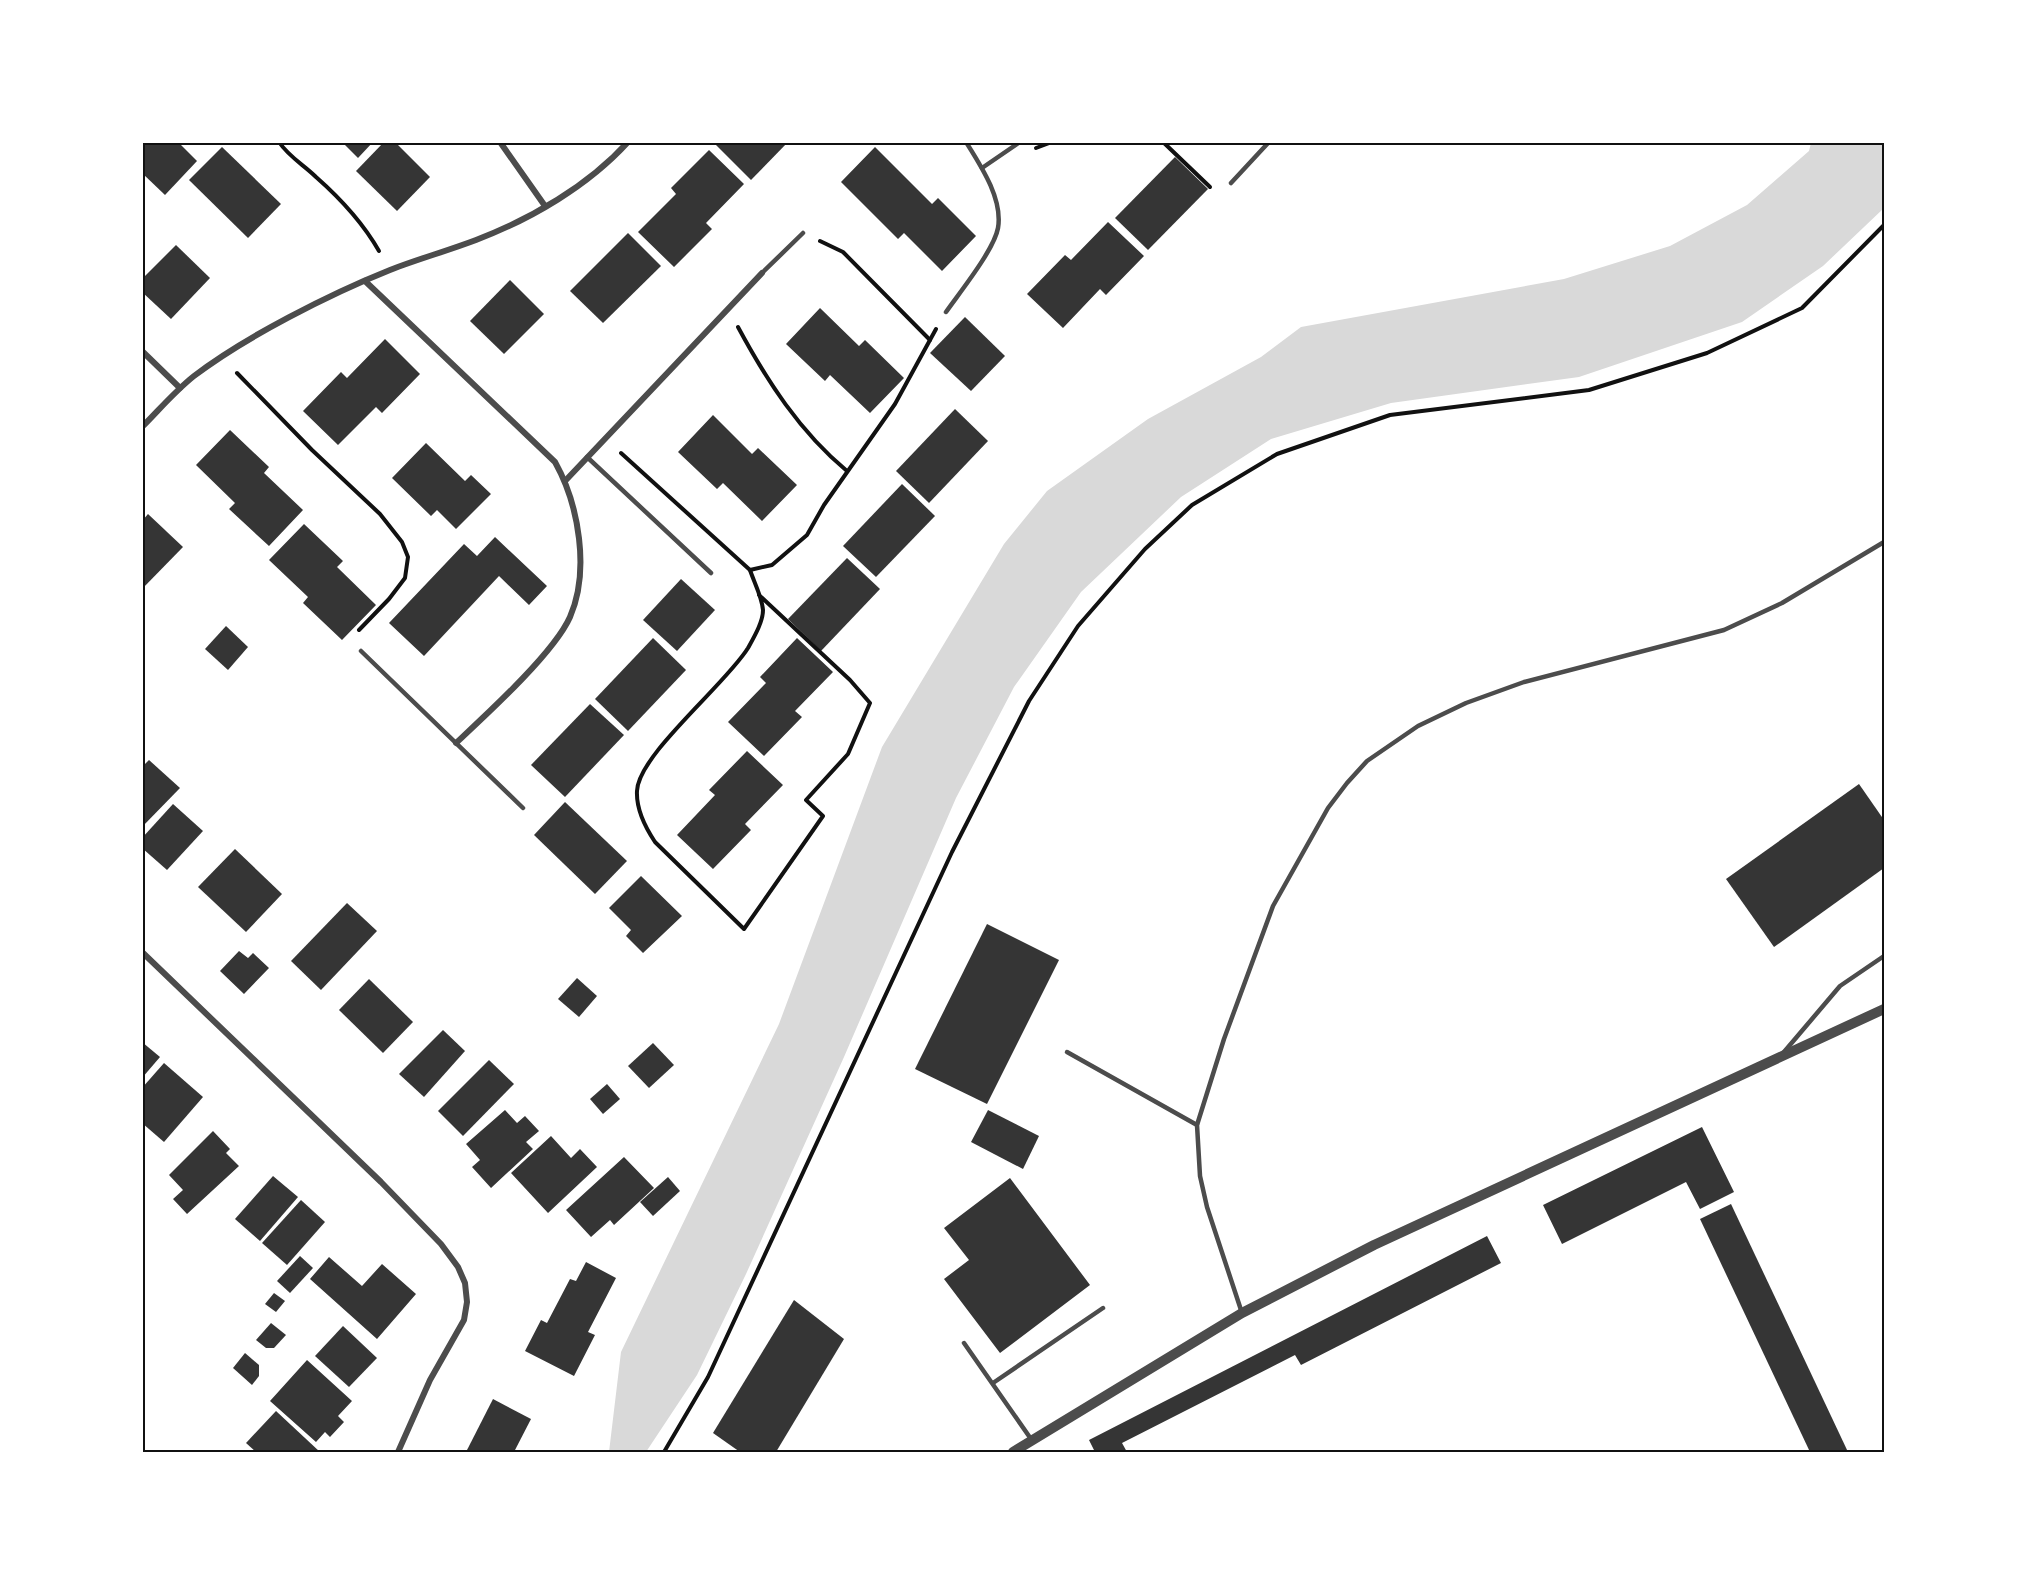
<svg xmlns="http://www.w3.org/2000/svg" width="2027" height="1595" viewBox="0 0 2027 1595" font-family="'Asap Condensed',sans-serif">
<rect width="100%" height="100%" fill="#fff"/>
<polygon fill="#d9d9d9" points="1811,143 1884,143 1884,208 1823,266 1742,322 1579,377 1391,403 1271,439 1181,497 1081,592 1014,687 956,798 844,1057 746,1274 697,1375 646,1452 609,1452 621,1352 779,1024 882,747 1004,544 1047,491 1148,419 1261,357 1301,327 1564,279 1670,246 1747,205 1809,151"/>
<g fill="#353535">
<polygon points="142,142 178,142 197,161 165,195 142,173"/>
<polygon points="342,142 373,142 358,158"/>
<polygon points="384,142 395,142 430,177 397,211 356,171"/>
<polygon points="718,142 788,142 751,180 716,145"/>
<polygon points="222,147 281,204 248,238 189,180"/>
<polygon points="875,147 932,204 938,198 976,236 942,271 904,233 898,239 841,182"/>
<polygon points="709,150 744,184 706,223 712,229 674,267 638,232 676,194 671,188"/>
<polygon points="1175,157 1208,189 1148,250 1115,218"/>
<polygon points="1108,222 1144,256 1106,295 1100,289 1063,328 1027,294 1065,255 1071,260"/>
<polygon points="628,233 661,266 603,323 570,291"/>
<polygon points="176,245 210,278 171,319 142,292 142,279"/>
<polygon points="510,280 544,314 504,354 470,321"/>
<polygon points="820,308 859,346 865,340 904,378 870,413 830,375 825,381 786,344"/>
<polygon points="965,317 1005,356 971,391 930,353"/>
<polygon points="385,339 420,374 382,413 376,407 338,445 303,411 341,372 347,378"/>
<polygon points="955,409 988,441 929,503 896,471"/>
<polygon points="713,415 752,454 758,448 797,485 762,521 723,483 717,489 678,452"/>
<polygon points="230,430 269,467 264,473 303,510 269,546 229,509 235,503 196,465"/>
<polygon points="426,443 465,481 471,475 491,494 456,529 437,510 431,516 392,478"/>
<polygon points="902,484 935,516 876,577 843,546"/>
<polygon points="148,514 183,547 142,589 142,521"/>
<polygon points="304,524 343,561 337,567 376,605 342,640 303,603 308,597 269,560"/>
<polygon points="495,537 547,586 529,605 499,576 424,656 389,623 464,544 477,556"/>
<polygon points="847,558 880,589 821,651 788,619"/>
<polygon points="681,579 715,610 677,651 643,620"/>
<polygon points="226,626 248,647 228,670 205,649"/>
<polygon points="653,638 686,670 628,731 595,699"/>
<polygon points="797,638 833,672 795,711 802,717 764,756 728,722 766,683 760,677"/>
<polygon points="590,704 624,735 565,797 531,765"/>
<polygon points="747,751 783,785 745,824 751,830 713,869 677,835 715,795 709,790"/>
<polygon points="149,760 180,788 142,827 142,767"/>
<polygon points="1859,784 1884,820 1884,868 1774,947 1726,879"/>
<polygon points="565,802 627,861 595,894 534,835"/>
<polygon points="173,804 203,831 167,870 142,848 142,838"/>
<polygon points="235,849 282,894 246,932 198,887"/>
<polygon points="641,876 682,916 643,953 626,936 631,930 609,908"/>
<polygon points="347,903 377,931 321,990 291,961"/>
<polygon points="987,924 1059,960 987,1104 915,1069"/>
<polygon points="239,951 248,958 253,953 269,968 244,994 220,971"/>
<polygon points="577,978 597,996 579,1017 558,999"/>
<polygon points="369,979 413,1022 383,1053 339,1010"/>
<polygon points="443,1030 465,1051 424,1097 399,1074"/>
<polygon points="142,1042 160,1057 142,1078"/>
<polygon points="653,1043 674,1065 649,1088 628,1066"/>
<polygon points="489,1060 514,1084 463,1136 438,1111"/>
<polygon points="164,1063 203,1097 164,1142 142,1123 142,1088"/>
<polygon points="607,1084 620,1099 603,1114 590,1099"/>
<polygon points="505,1110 517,1123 525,1116 539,1131 526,1142 533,1149 491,1188 472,1167 480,1160 466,1144"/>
<polygon points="988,1110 1039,1136 1023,1169 971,1142"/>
<polygon points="1702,1127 1734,1192 1700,1209 1686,1182 1562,1244 1543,1205"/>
<polygon points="213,1131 230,1149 226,1153 239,1166 187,1214 173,1199 183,1190 169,1175"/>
<polygon points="551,1136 571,1158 580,1149 597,1167 548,1213 511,1173"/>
<polygon points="624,1157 654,1188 614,1225 610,1220 591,1237 566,1210"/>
<polygon points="273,1176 298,1197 260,1241 235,1219"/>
<polygon points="668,1177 680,1191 653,1216 640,1202"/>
<polygon points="1010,1178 1090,1285 1000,1353 944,1279 969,1260 944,1228"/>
<polygon points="301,1200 325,1222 287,1265 262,1243"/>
<polygon points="1731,1204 1848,1452 1810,1452 1700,1219"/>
<polygon points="1487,1236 1501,1263 1301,1365 1295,1355 1122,1443 1127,1452 1095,1452 1089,1440"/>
<polygon points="300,1256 313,1268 290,1293 277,1281"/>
<polygon points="329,1257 362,1286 382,1264 416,1294 377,1339 310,1279"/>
<polygon points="586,1262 616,1278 588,1332 595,1335 574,1376 525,1351 541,1320 547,1323 570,1279 576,1281"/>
<polygon points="274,1293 285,1301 276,1312 265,1304"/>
<polygon points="794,1300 844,1339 776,1452 740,1452 713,1433"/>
<polygon points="271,1323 286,1335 274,1348 266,1348 256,1340"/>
<polygon points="343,1326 377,1358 349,1387 315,1356"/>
<polygon points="245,1353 259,1365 259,1376 252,1385 233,1368"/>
<polygon points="307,1360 352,1401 338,1416 344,1422 330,1437 325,1432 316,1442 270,1401"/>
<polygon points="493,1399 531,1419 514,1452 466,1452"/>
<polygon points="276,1411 320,1452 256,1452 246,1443"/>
</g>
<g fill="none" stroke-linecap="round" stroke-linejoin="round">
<g stroke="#111" stroke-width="4">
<path d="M279 142C289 157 304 165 316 177 341 199 363 223 379 251"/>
<polyline points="1163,142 1210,187"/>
<polyline points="1036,148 1052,142"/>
<polyline points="820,241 843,252 930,340"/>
<path d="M738 327C767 381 800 432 847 471"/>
<polyline points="237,373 312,450 380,514 402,542 408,557 405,578 389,599 359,630"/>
<polyline points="621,453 750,570"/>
<path d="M759 595 850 680 870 703 848 754 806 800 823 816 744 929 655 842C645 827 636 810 637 791 638 755 726 684 748 648 754 637 763 622 763 610 762 597 754 582 750 570L772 565 807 535 824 505 895 404 936 329"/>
<polyline points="664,1452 708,1377 952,852 1029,701 1078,626 1145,549 1192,505 1277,454 1390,415 1589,390 1707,353 1802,308 1884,225"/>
</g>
<g stroke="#4c4c4c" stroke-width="4.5">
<polyline points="982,168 1017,144"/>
<polyline points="1231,183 1269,142"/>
<polyline points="762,273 803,233"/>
<path d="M946 312C960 292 994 250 998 228 1003 199 981 166 966 142"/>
<polyline points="587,457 711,573"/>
<polyline points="361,651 523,808"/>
<polyline points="1067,1052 1197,1125"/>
<polyline points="1784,1052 1840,986 1884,956"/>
<polyline points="1242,1313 1207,1207 1200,1176 1197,1125 1224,1039 1273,906 1328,808 1347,783 1367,761 1418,726 1466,703 1524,682 1724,630 1782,603 1884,542"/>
<polyline points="964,1343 1031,1439"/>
<polyline points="993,1383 1103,1308"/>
</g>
<g stroke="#4c4c4c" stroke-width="6">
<polyline points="500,142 545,206"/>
<path d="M365 281 555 462C579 505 590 571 570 617 554 653 486 715 456 743"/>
<polyline points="142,351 180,388"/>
<path d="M142 427C159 410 175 391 194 376 245 337 330 294 390 270 418 259 447 251 476 240 531 219 588 186 628 142"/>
<polyline points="566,480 762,273"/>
<polyline points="142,952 381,1182 441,1244 458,1267 465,1283 467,1302 464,1320 430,1380 398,1452"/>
</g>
<polyline stroke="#4c4c4c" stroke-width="10" points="1013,1452 1242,1313 1374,1245 1884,1009"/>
</g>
<rect width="2027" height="1595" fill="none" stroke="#ffffff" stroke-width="288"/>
<rect x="144" y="144" width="1739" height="1307" fill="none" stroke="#111" stroke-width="2"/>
</svg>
